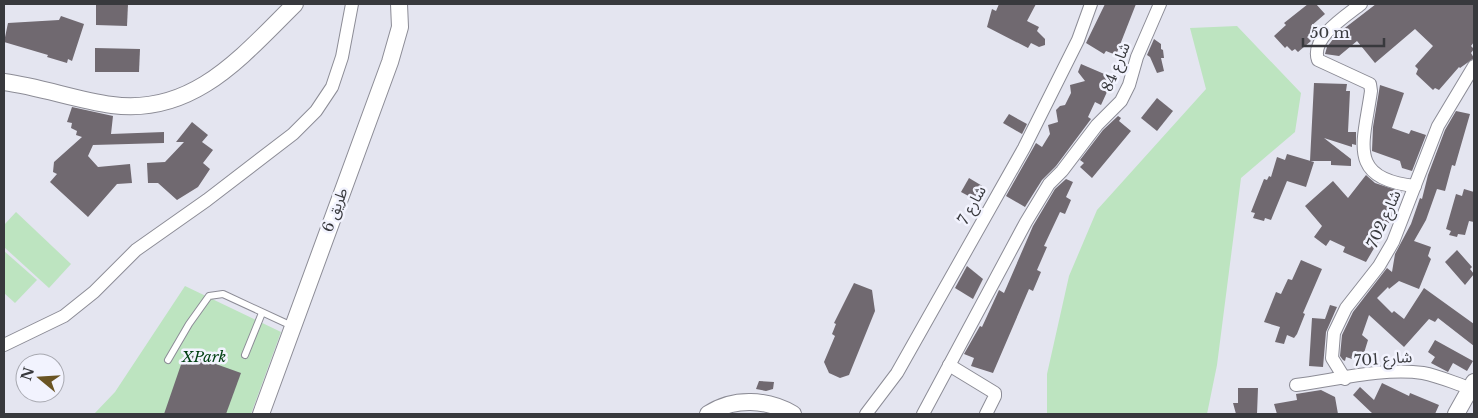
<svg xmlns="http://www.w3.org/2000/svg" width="1478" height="418" viewBox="0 0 1478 418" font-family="'Libre Baskerville','Noto Sans Arabic',serif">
<rect width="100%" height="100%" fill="#e4e5f0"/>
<g fill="#bde4c0">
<polygon points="1237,26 1301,93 1295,132 1241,178 1217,365 1207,414 1047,414 1047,374 1069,276 1097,210 1206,89 1190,28"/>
<polygon points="16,212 71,264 49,288 4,247 4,225"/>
<polygon points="4,251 37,280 15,303 4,293"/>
<polygon points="185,286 281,332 251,414 94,414 115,392"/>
</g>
<g fill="#706970">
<polygon points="96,4 128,4 127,26 96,25"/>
<polygon points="999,4 1036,4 1027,21 1039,27 1037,31 1045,39 1045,45 1039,47 1031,43 1028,48 987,27 992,9 996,11"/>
<polygon points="1105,4 1136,4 1116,55 1106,51 1104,54 1086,43"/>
<polygon points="1308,4 1316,4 1325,14 1311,26 1315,31 1307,37 1311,41 1298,52 1295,49 1292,51 1287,46 1285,48 1274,36 1286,25 1284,23"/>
<polygon points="1376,4 1474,4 1474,42 1471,46 1474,49 1471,53 1474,58 1460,68 1459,67 1439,90 1435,88 1433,90 1416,74 1418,69 1415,66 1433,46 1415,29 1375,63 1357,41 1339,56 1325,54 1327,47 1337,34"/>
<polygon points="61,16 84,24 72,61 68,59 67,63 47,57 48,55 4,42 8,23 59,20"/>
<polygon points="1154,39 1161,44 1161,49 1163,50 1164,58 1161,58 1164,71 1157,73 1150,57 1147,55"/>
<polygon points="95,48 140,49 139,72 95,72"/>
<polygon points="1081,64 1109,76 1108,79 1112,81 1101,105 1095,102 1088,117 1091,119 1056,166 1042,180 1025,207 1006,196 1036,143 1042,147 1050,134 1048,125 1058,122 1056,110 1060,106 1065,105 1071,93 1070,85 1085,81 1078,72"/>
<polygon points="1314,83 1347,84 1346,91 1350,91 1348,132 1356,132 1356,145 1352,144 1352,147 1324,138 1351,159 1351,166 1331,165 1331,161 1310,161"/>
<polygon points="1380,85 1404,93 1392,128 1409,134 1411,130 1426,135 1412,171 1402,168 1400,161 1372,151 1373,127"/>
<polygon points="1157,98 1173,111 1157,131 1141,118"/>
<polygon points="72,107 113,116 111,134 164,132 164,143 93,145 88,156 98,167 130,164 132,183 117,184 88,217 50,182 57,174 53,172 54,162 82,137 76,135 77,131 71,128 72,123 67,122"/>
<polygon points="1456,111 1470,114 1455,166 1452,165 1445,191 1437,189 1426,220 1414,241 1431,247 1428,256 1431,259 1419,289 1399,281 1389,289 1388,287 1377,298 1392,313 1394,311 1404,319 1424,288 1474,324 1474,346 1438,318 1435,322 1429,319 1404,347 1369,315 1362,335 1368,340 1364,353 1361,352 1358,361 1346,357 1345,361 1343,360 1340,356 1342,335 1353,312 1387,268 1392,272 1395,254 1411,224 1420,198 1422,199 1428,175 1445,130"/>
<polygon points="1009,114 1027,124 1022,134 1003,123"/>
<polygon points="1118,116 1121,118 1119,121 1131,131 1092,178 1080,167 1084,163 1080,160 1103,130"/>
<polygon points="192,122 208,135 202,142 213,150 203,163 210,169 198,187 177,200 158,183 148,183 147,163 165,162 184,142 176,142"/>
<polygon points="1287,154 1314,162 1306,187 1287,181 1271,220 1265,218 1264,221 1253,218 1255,213 1251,212 1264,179 1267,180 1269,176 1271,177 1277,157 1285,160"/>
<polygon points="1366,175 1375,183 1402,192 1389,223 1384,220 1375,236 1380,238 1366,262 1343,252 1345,247 1330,240 1326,246 1314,237 1322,226 1305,206 1333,181 1348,198"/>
<polygon points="969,178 984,187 976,200 961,192"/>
<polygon points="1066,179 1073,182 1066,197 1071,200 1065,214 1060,212 1044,246 1047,247 1037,270 1041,272 1033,291 1029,289 993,373 971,366 974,358 964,354 980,326 982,327 999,290 1004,293 1033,226 1055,189"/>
<polygon points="1464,189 1474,192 1474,222 1469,221 1465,235 1458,234 1457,237 1449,235 1451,231 1446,229 1456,194 1462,196"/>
<polygon points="1457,250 1472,267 1470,269 1474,274 1465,285 1445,262"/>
<polygon points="1301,260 1322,269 1303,313 1305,314 1297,334 1294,338 1287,335 1284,344 1275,342 1280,327 1264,322 1276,292 1281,294 1288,279 1292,280"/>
<polygon points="967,266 983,279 973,299 955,288"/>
<polygon points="854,283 872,290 875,311 849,375 840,378 829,373 824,362 835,336 832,334 836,324 834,323"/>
<polygon points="1330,305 1337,307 1326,332 1323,367 1309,366 1312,318 1325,319"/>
<polygon points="1435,340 1473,361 1467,371 1453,363 1448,372 1431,363 1435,357 1428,352"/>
<polygon points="185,353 241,373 226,414 164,414"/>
<polygon points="759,381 774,382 773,389 766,391 756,389"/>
<polygon points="1382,383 1409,396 1410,393 1439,405 1435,414 1373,414 1353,395 1360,387 1374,400"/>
<polygon points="1238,388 1258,388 1257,414 1236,414 1233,403 1238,403"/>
<polygon points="1321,390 1335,397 1338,414 1277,414 1274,404 1297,400 1296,394"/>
</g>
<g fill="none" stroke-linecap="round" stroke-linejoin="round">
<g stroke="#8c8c96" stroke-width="8">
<g id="service">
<polyline points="245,355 262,313"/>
<polyline points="168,360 189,324 209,296 223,294 292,326"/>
</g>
</g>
<g stroke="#8c8c96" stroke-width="14">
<g id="minor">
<path d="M1361 4C1346 16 1310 38 1318 60L1370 84 1371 91C1364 142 1346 179 1415 186"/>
<polyline points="4,345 64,316 94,292 136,250 207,200 293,134 316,111 332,87 342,57 352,4"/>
<polyline points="949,365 995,393 995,396 986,414"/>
<polyline points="1345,379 1332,358 1334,333 1346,308 1379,266 1393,242 1438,126 1474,66"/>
<path d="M1296 385C1335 380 1384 367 1423 373 1439 376 1454 383 1470 388"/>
<polyline points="866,414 897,373 1024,148 1078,40 1091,4"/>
<polyline points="923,414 1026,222 1049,184 1062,171 1097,125 1121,101 1129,85 1137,57 1160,4"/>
</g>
</g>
<g stroke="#8c8c96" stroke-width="18">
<g id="tertiary">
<path d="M4 82C41 87 76 100 112 105 194 116 243 55 295 4"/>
<polyline points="261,414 390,62 400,27 399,4"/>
<path d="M708 414C734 397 767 399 793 414"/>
<polyline points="1456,414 1474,382"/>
</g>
</g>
<use href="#service" stroke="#fff" stroke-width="6"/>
<use href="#minor" stroke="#fff" stroke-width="12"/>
<use href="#tertiary" stroke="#fff" stroke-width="16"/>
</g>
<g text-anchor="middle" stroke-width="5" stroke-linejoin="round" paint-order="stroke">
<g font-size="15" fill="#38393d" stroke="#f2f3fe">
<text transform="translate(1116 67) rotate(-68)" y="5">شارع 84</text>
<text transform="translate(972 205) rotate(-61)" y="5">شارع 7</text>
<text transform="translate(335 210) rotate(-69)" y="5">طريق 6</text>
<text transform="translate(1384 219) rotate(-66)" y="5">شارع 702</text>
<text transform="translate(1383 359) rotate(-4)" y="5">شارع 701</text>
</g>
<g font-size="15" font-style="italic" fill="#003f11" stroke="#f2f3fe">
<text x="204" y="362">XPark</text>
</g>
</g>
<rect width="1478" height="418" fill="none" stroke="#38393d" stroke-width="10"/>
<g transform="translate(40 378) rotate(288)"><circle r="24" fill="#f2f3fe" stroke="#a8a9b1"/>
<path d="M0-4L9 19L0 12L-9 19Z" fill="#6a5423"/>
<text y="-8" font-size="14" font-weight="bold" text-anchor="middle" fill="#38393d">N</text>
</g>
<path d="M1303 38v8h81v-8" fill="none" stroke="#38393d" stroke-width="2.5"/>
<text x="1310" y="38" font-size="15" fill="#38393d" stroke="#f2f3fe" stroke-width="4" paint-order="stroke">50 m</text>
</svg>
